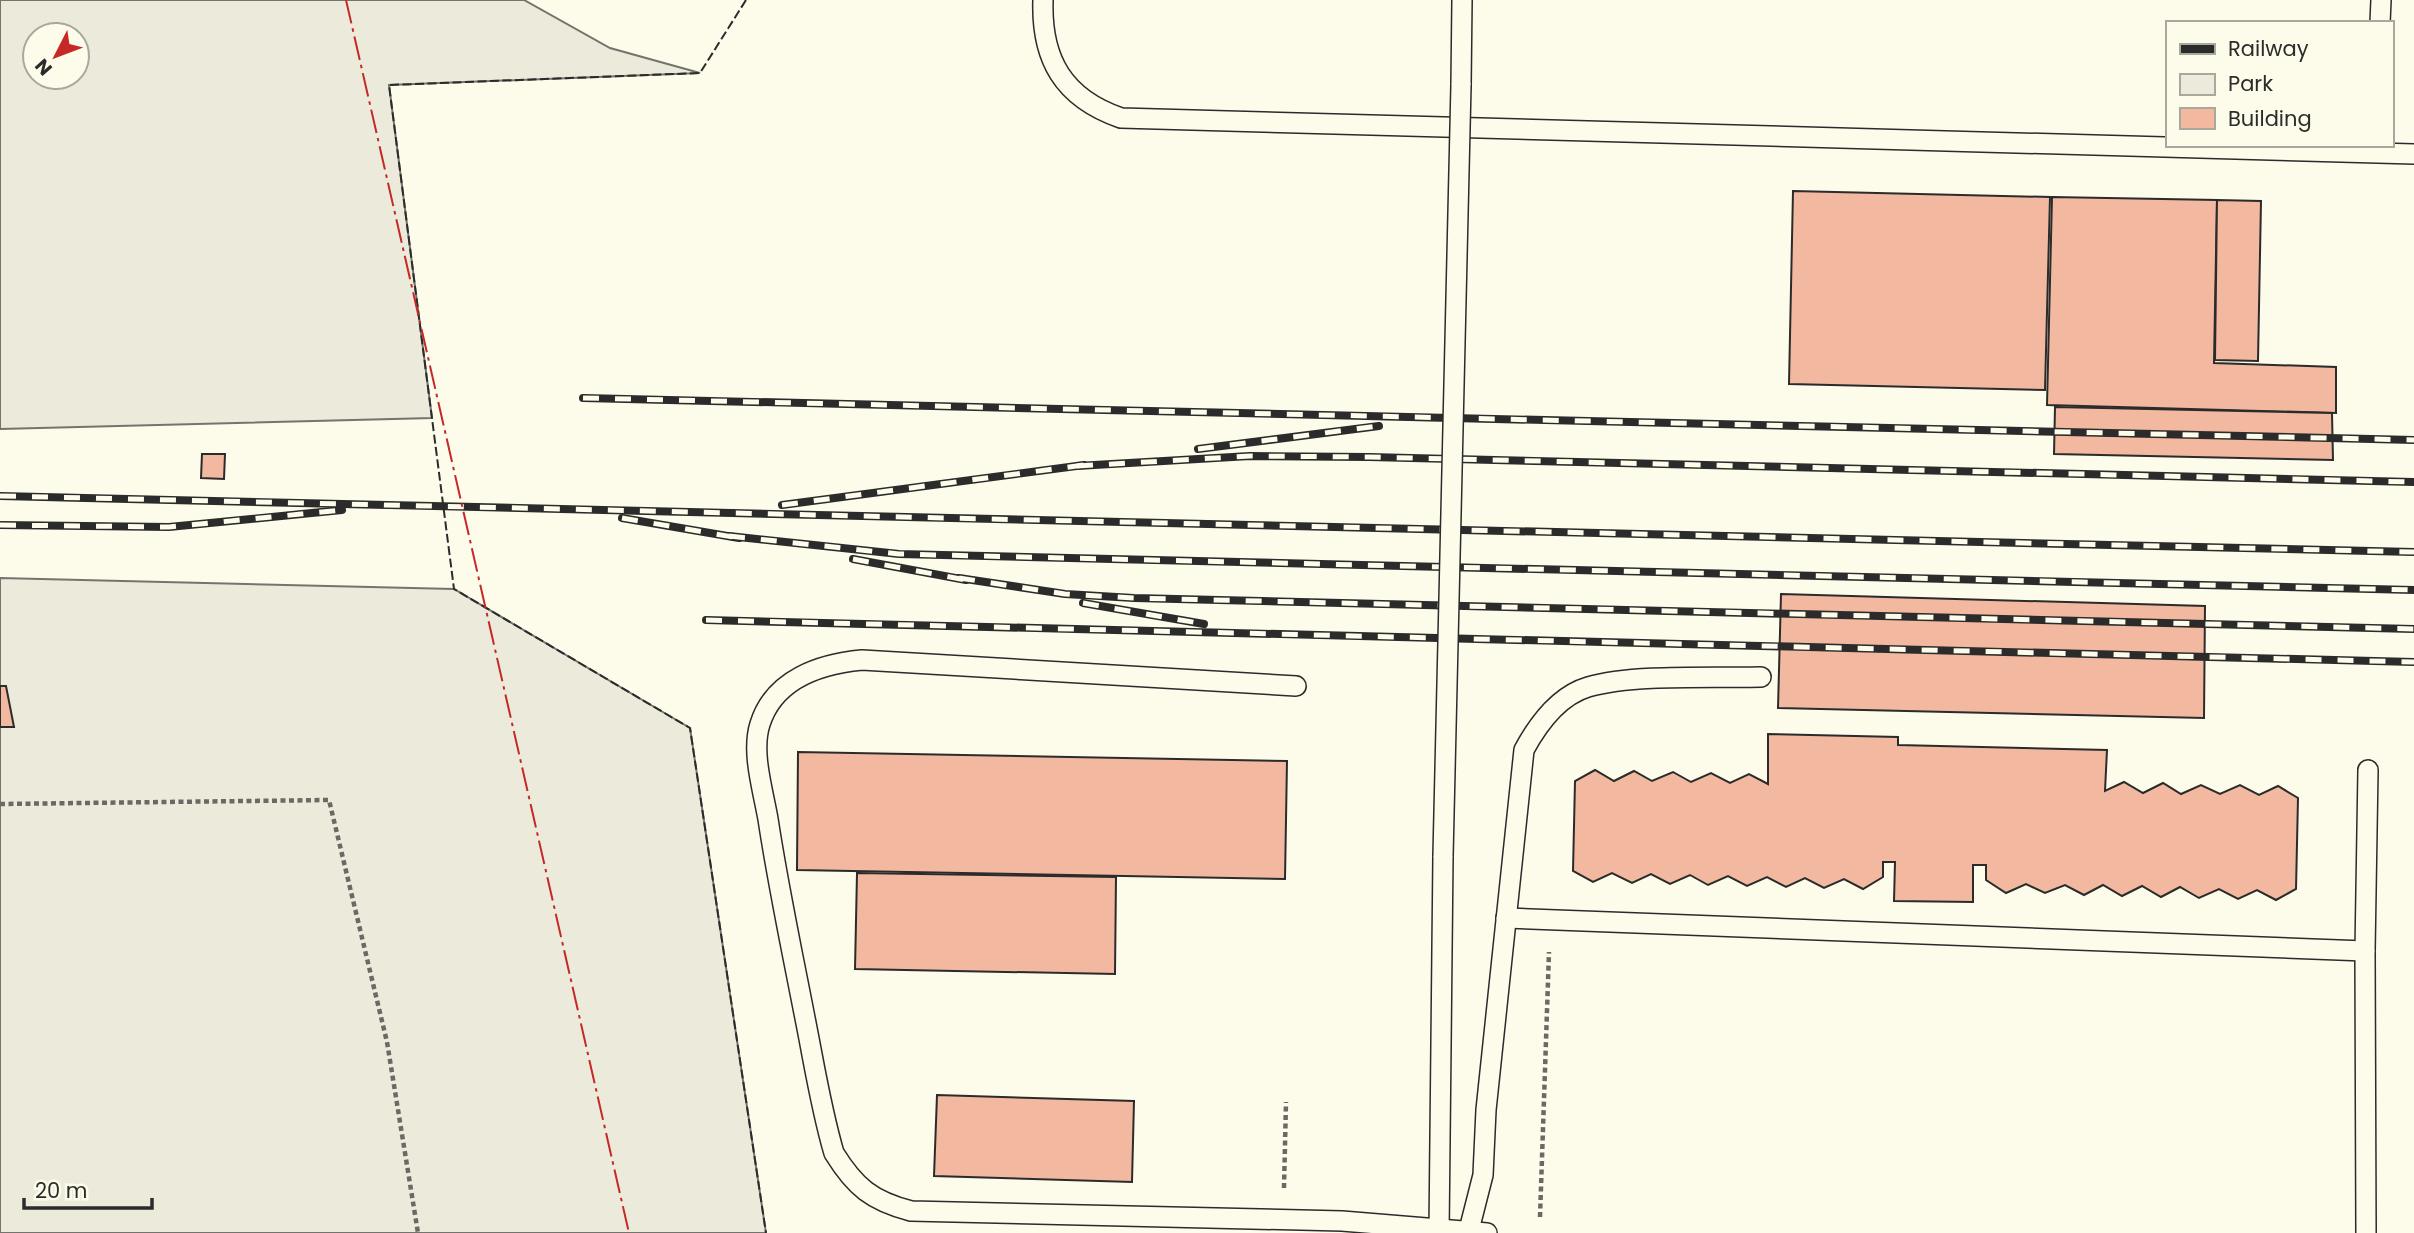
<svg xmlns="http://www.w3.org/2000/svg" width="2414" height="1233" viewBox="0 0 2414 1233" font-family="Poppins,sans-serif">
<rect width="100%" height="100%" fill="#fdfbea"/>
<g fill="#ecebdb" stroke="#74746e" stroke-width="2" fill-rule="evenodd">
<path d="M0 0H524L610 48 700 73 389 85 432 418 0 429ZM35 35H77V77H35Z"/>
<polygon points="0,578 454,589 690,728 766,1233 0,1233"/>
</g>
<g fill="#f2b8a0" stroke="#2b2b2b" stroke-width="2">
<polygon points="1793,191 2050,197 2045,390 1789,384"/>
<polygon points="2052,197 2217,200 2214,363 2336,367 2336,413 2047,405"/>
<polygon points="2217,200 2261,201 2258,361 2215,360"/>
<polygon points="2055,407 2332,413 2333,460 2054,454"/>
<polygon points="202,454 225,454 224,479 201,478"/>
<polygon points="1781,594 2205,606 2204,718 1778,708"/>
<polygon points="0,686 6,686 14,727 0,727"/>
<polygon points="1768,734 1898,737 1898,745 2107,750 2105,791 2124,782 2143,793 2163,783 2181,794 2201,785 2220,794 2240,785 2259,795 2278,786 2298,798 2296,889 2276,900 2257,890 2238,899 2219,889 2199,898 2180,887 2161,897 2142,886 2122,896 2103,885 2084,895 2065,885 2045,893 2026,884 2006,893 1986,880 1986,865 1973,865 1973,902 1894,901 1895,862 1883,862 1883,877 1863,889 1844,879 1824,888 1805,878 1786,887 1767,877 1747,886 1728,876 1708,885 1690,875 1670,884 1651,874 1632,883 1612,873 1593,882 1573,871 1575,781 1595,770 1614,781 1634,771 1652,781 1673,772 1691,782 1711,773 1730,783 1749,774 1768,784"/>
<polygon points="798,752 1287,761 1285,879 797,870"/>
<polygon points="857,873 1116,877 1115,974 855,969"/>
<polygon points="937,1095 1134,1101 1132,1182 934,1176"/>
</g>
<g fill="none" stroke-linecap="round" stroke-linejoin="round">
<g stroke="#2b2b2b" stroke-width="22">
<g id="service">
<path d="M1043 0C1041 59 1063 98 1121 118L2414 154"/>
<polyline points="2380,23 2381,0"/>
<polyline points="1461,85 1462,0"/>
<path d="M1296 686 862 660C820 664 774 679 760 724 751 752 763 790 768 819 778 885 792 951 805 1018 814 1063 821 1109 834 1153 855 1187 872 1201 911 1211L1342 1221 1487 1233"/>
<polyline points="1506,918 2365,951"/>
<path d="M1469 1230 1483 1175 1486 1110 1524 750C1538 724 1558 696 1588 687 1633 674 1712 678 1761 677"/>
<polyline points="1439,1233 1443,856"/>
<polyline points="2366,1233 2365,951 2368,770"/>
</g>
</g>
<g stroke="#6a6964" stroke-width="4.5" stroke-dasharray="5 3.5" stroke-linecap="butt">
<polyline points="0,804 329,800 387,1042 418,1233"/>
<polyline points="1284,1188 1286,1102"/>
<polyline points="1540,1217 1549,952"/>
</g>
<use href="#service" stroke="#fdfbea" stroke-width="19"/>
<g stroke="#2b2b2b" stroke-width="8">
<g id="rail">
<polyline points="583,398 2414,440"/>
<polyline points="1198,449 1379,426"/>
<polyline points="1077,466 1250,456 1369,457 2414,482"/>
<polyline points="0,496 2414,552"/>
<polyline points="782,505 1084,465"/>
<polyline points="622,518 739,538"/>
<polyline points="0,525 169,527 342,510"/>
<polyline points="729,536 899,554 2414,590"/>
<polyline points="853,559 966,580"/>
<polyline points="959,578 1065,594 1134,598 2414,629"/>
<polyline points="1083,603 1204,624"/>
<polyline points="706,620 2414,662"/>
</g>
</g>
<use href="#rail" stroke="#fdfbea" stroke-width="5" stroke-dasharray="16" stroke-linecap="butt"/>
<g stroke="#2b2b2b" stroke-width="22" stroke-linecap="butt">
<polyline id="service-bridge" points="1443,856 1461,85"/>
</g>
<use href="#service-bridge" stroke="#fdfbea" stroke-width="19"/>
<polyline stroke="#2b2b2b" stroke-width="2" stroke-dasharray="9 3.5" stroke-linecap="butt" points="746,0 700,73 389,85 454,589 690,728 766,1233"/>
<polyline stroke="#c62828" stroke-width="2" stroke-dasharray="24 5 3.5 5" stroke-linecap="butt" points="346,0 629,1233"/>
</g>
<rect x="2166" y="21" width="228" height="126" fill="#fdfbea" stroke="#a9a89e" stroke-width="2"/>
<rect x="2180" y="44" width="35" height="10" fill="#2b2b2b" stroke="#a9a89e" stroke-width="2"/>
<text x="2228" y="56" font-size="21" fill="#2b2b2b">Railway</text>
<rect x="2180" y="74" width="35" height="21" fill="#ecebdb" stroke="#a9a89e" stroke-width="2"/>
<text x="2228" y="91" font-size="21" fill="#2b2b2b">Park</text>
<rect x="2180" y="108" width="35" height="21" fill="#f2b8a0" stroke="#a9a89e" stroke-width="2"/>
<text x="2228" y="126" font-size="21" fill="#2b2b2b">Building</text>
<g transform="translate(56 56) rotate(228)"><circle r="33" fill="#fdfbea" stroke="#a9a89e" stroke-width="2"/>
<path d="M0-5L12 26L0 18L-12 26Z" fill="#c62828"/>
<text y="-10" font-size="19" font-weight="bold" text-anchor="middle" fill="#2b2b2b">N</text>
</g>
<path d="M24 1198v10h128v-10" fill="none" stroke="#2b2b2b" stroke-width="3.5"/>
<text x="35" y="1198" font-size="21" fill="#2b2b2b" stroke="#fdfbea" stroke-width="5" paint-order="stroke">20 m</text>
</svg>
